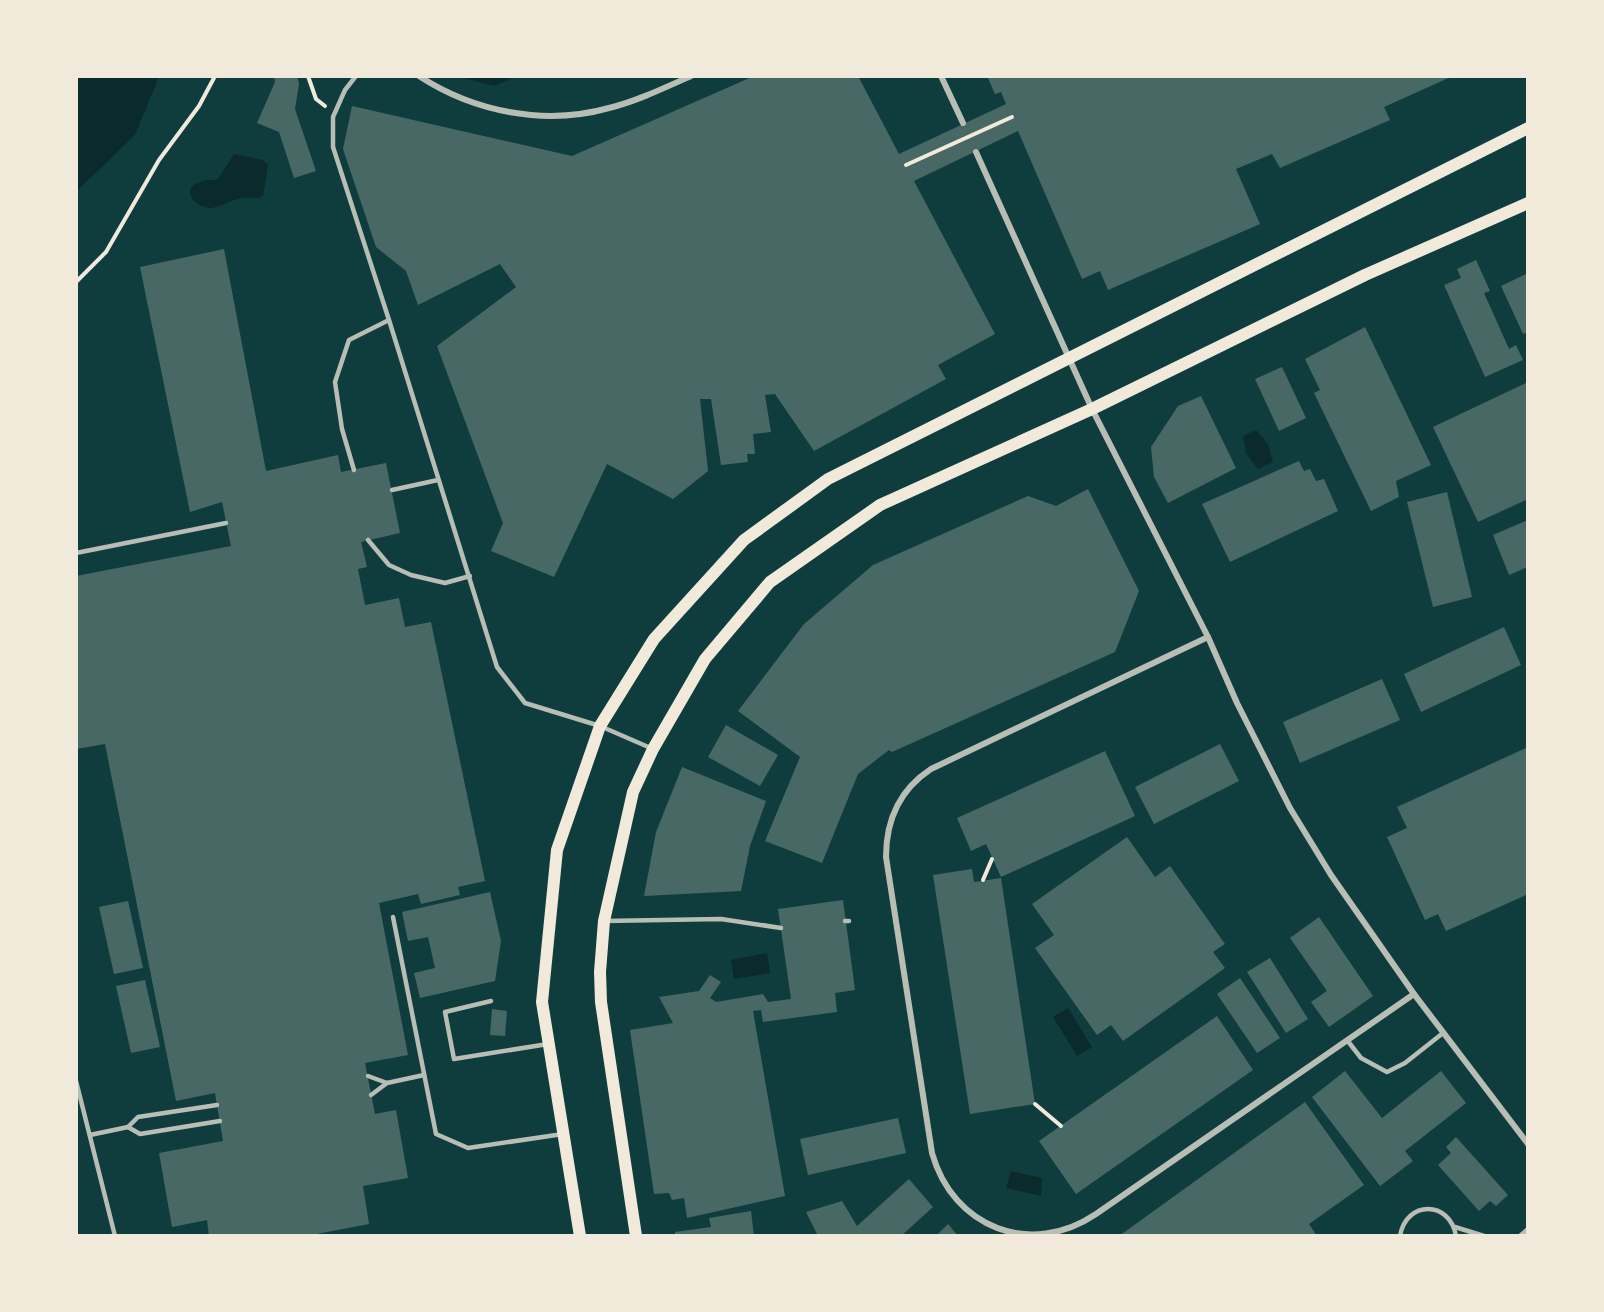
<svg xmlns="http://www.w3.org/2000/svg" width="1604" height="1312" viewBox="0 0 1604 1312" font-family="'Golos Text',sans-serif">
<rect width="100%" height="100%" fill="#0f3d3e"/>
<g fill="#0a2a2b">
<polygon points="77,76 159,77 135,135 77,191"/>
<polygon points="460,77 515,77 494,86"/>
<path d="M234 154 263 160 268 165 263 196C255 200 249 197 241 198 231 200 219 208 209 208 194 206 180 189 200 182 206 179 212 181 218 179Z"/>
<polygon points="1256,430 1268,444 1273,462 1258,469 1246,453 1243,436"/>
<polygon points="767,953 770,973 734,979 731,960"/>
<polygon points="1068,1008 1092,1047 1077,1056 1053,1017"/>
<polygon points="1011,1171 1042,1178 1041,1196 1006,1188"/>
</g>
<g fill="#486865">
<polygon points="274,76 297,76 299,84 295,109 316,171 294,178 279,132 257,123 275,82"/>
<polygon points="754,76 858,76 899,154 1006,104 1001,92 995,94 987,76 1453,76 1384,107 1390,120 1280,168 1272,154 1236,169 1260,224 1108,290 1100,271 1082,279 1018,131 914,181 995,334 938,365 946,379 814,451 775,394 765,395 771,432 753,434 755,454 747,454 748,462 721,465 711,399 700,399 708,471 673,499 607,464 554,577 491,551 503,523 437,346 516,287 500,264 418,305 406,271 376,247 343,149 352,106 572,156"/>
<polygon points="224,249 266,471 338,455 341,472 386,463 400,533 361,542 367,567 358,569 365,605 399,598 405,627 431,622 485,881 458,887 460,895 421,904 418,894 379,903 408,1055 365,1063 375,1114 396,1110 408,1178 363,1186 369,1224 306,1236 209,1236 207,1220 172,1227 159,1153 223,1141 215,1093 176,1101 105,744 76,749 76,576 231,546 222,502 190,512 140,267"/>
<polygon points="1476,260 1490,291 1484,293 1509,349 1516,345 1523,360 1485,377 1444,285 1461,278 1457,269"/>
<polygon points="1528,273 1528,332 1523,334 1501,286"/>
<polygon points="1365,327 1431,465 1396,481 1399,497 1371,511 1314,393 1320,390 1305,359"/>
<polygon points="1282,367 1306,418 1279,431 1255,379"/>
<polygon points="1528,382 1528,499 1478,522 1433,427"/>
<polygon points="1201,396 1236,468 1168,503 1154,477 1151,447 1178,406"/>
<polygon points="1299,461 1304,471 1310,469 1316,481 1324,479 1338,511 1230,562 1202,504"/>
<polygon points="1088,489 1139,591 1115,652 892,752 889,750 858,774 822,863 765,841 800,757 738,711 804,624 873,565 1028,496 1056,506"/>
<polygon points="1447,492 1472,597 1433,607 1407,502"/>
<polygon points="1528,520 1528,567 1509,575 1493,535"/>
<polygon points="1504,627 1521,665 1421,712 1404,674"/>
<polygon points="1382,679 1400,720 1300,763 1283,722"/>
<polygon points="726,725 778,755 760,786 708,757"/>
<polygon points="1220,744 1239,781 1154,824 1135,787"/>
<polygon points="1528,747 1528,894 1446,931 1438,914 1425,920 1387,837 1407,828 1397,807"/>
<polygon points="1105,751 1135,816 1001,877 986,844 971,851 957,818"/>
<polygon points="682,767 766,801 750,846 741,891 644,896 656,832"/>
<polygon points="1127,837 1155,877 1170,866 1225,944 1213,952 1225,968 1123,1041 1111,1025 1097,1035 1035,948 1054,935 1032,904"/>
<polygon points="972,869 974,882 1001,878 1035,1104 970,1114 933,875"/>
<polygon points="490,892 501,941 495,981 420,998 414,973 435,968 428,937 408,941 402,912"/>
<polygon points="843,900 855,990 835,993 837,1012 763,1022 761,1010 753,1011 785,1196 687,1218 684,1198 672,1200 669,1193 654,1194 630,1030 673,1023 659,997 699,991 710,975 721,982 710,998 716,1002 763,994 768,1002 791,999 778,909"/>
<polygon points="128,901 143,968 114,974 99,907"/>
<polygon points="1319,917 1373,996 1329,1027 1311,1002 1327,991 1290,938"/>
<polygon points="1270,958 1308,1019 1286,1033 1247,972"/>
<polygon points="1240,978 1280,1038 1257,1053 1217,994"/>
<polygon points="145,980 160,1047 131,1053 116,986"/>
<polygon points="492,1009 507,1011 505,1036 490,1035"/>
<polygon points="1217,1016 1253,1070 1076,1194 1039,1141"/>
<polygon points="1345,1071 1382,1118 1441,1071 1466,1103 1405,1151 1413,1161 1380,1186 1312,1097"/>
<polygon points="1305,1102 1364,1185 1309,1224 1317,1236 1119,1236"/>
<polygon points="898,1118 906,1153 808,1175 800,1139"/>
<polygon points="1456,1137 1508,1195 1496,1206 1490,1201 1479,1211 1438,1165 1451,1153 1446,1147"/>
<polygon points="909,1179 933,1207 901,1236 818,1236 806,1212 842,1201 857,1226"/>
<polygon points="751,1211 754,1236 675,1236 675,1232 711,1227 709,1218"/>
<polygon points="948,1224 958,1236 936,1236"/>
</g>
<g fill="none" stroke-linecap="round" stroke-linejoin="round">
<g stroke="#f1e9da" stroke-width="4">
<polyline points="308,76 316,99 325,106"/>
<polyline points="906,165 1012,117"/>
<polyline points="76,282 106,252 159,160 199,106 215,76"/>
<polyline points="983,880 992,859"/>
<polyline points="1035,1104 1061,1126"/>
</g>
<g stroke="#b8beb3" stroke-width="4.5">
<polyline points="356,76 345,90 333,117 333,147 389,320 497,667 525,703 600,726 653,749"/>
<polyline points="354,470 342,429 335,382 349,340 389,320"/>
<polyline points="392,490 438,480"/>
<polyline points="368,540 389,565 411,575 445,583 470,576"/>
<polyline points="76,553 226,523"/>
<polyline points="393,917 436,1134 468,1148 563,1134"/>
<polyline points="604,921 721,919 781,928"/>
<polyline points="845,921 849,921"/>
<polyline points="491,1001 445,1012 454,1059 548,1044"/>
<polyline points="1347,1040 1361,1058 1387,1072 1405,1063 1443,1033"/>
<polyline points="368,1076 387,1083 424,1075"/>
<polyline points="76,1081 115,1236"/>
<polyline points="371,1095 387,1083"/>
<polyline points="128,1127 140,1134 220,1121"/>
<polyline points="90,1135 128,1127 138,1117 217,1105"/>
<polyline points="1455,1227 1484,1236"/>
<path d="M1400 1236C1406 1200 1450 1200 1456 1236"/>
</g>
<g stroke="#b8beb3" stroke-width="6">
<path d="M419 76C474 112 545 126 609 108 637 101 664 88 691 76"/>
<polyline points="941,76 963,123"/>
<polyline points="976,152 1092,409 1208,637 1237,703 1290,808 1331,875 1414,994 1528,1144"/>
<path d="M1208 637 931 769C899 790 886 820 886 857L932 1153C953 1228 1031 1258 1096 1214L1414 994"/>
<polyline points="1521,1236 1528,1230"/>
</g>
<g stroke="#f1e9da" stroke-width="12">
<polyline points="580,1236 542,1002 557,850 600,726 654,639 744,540 828,479 1528,128"/>
<polyline points="636,1236 601,1002 600,972 604,921 633,792 653,749 705,659 770,582 880,505 1092,409 1365,275 1528,203"/>
</g>
</g>
<rect width="1604" height="1312" fill="none" stroke="#f1e9da" stroke-width="156"/>
</svg>
